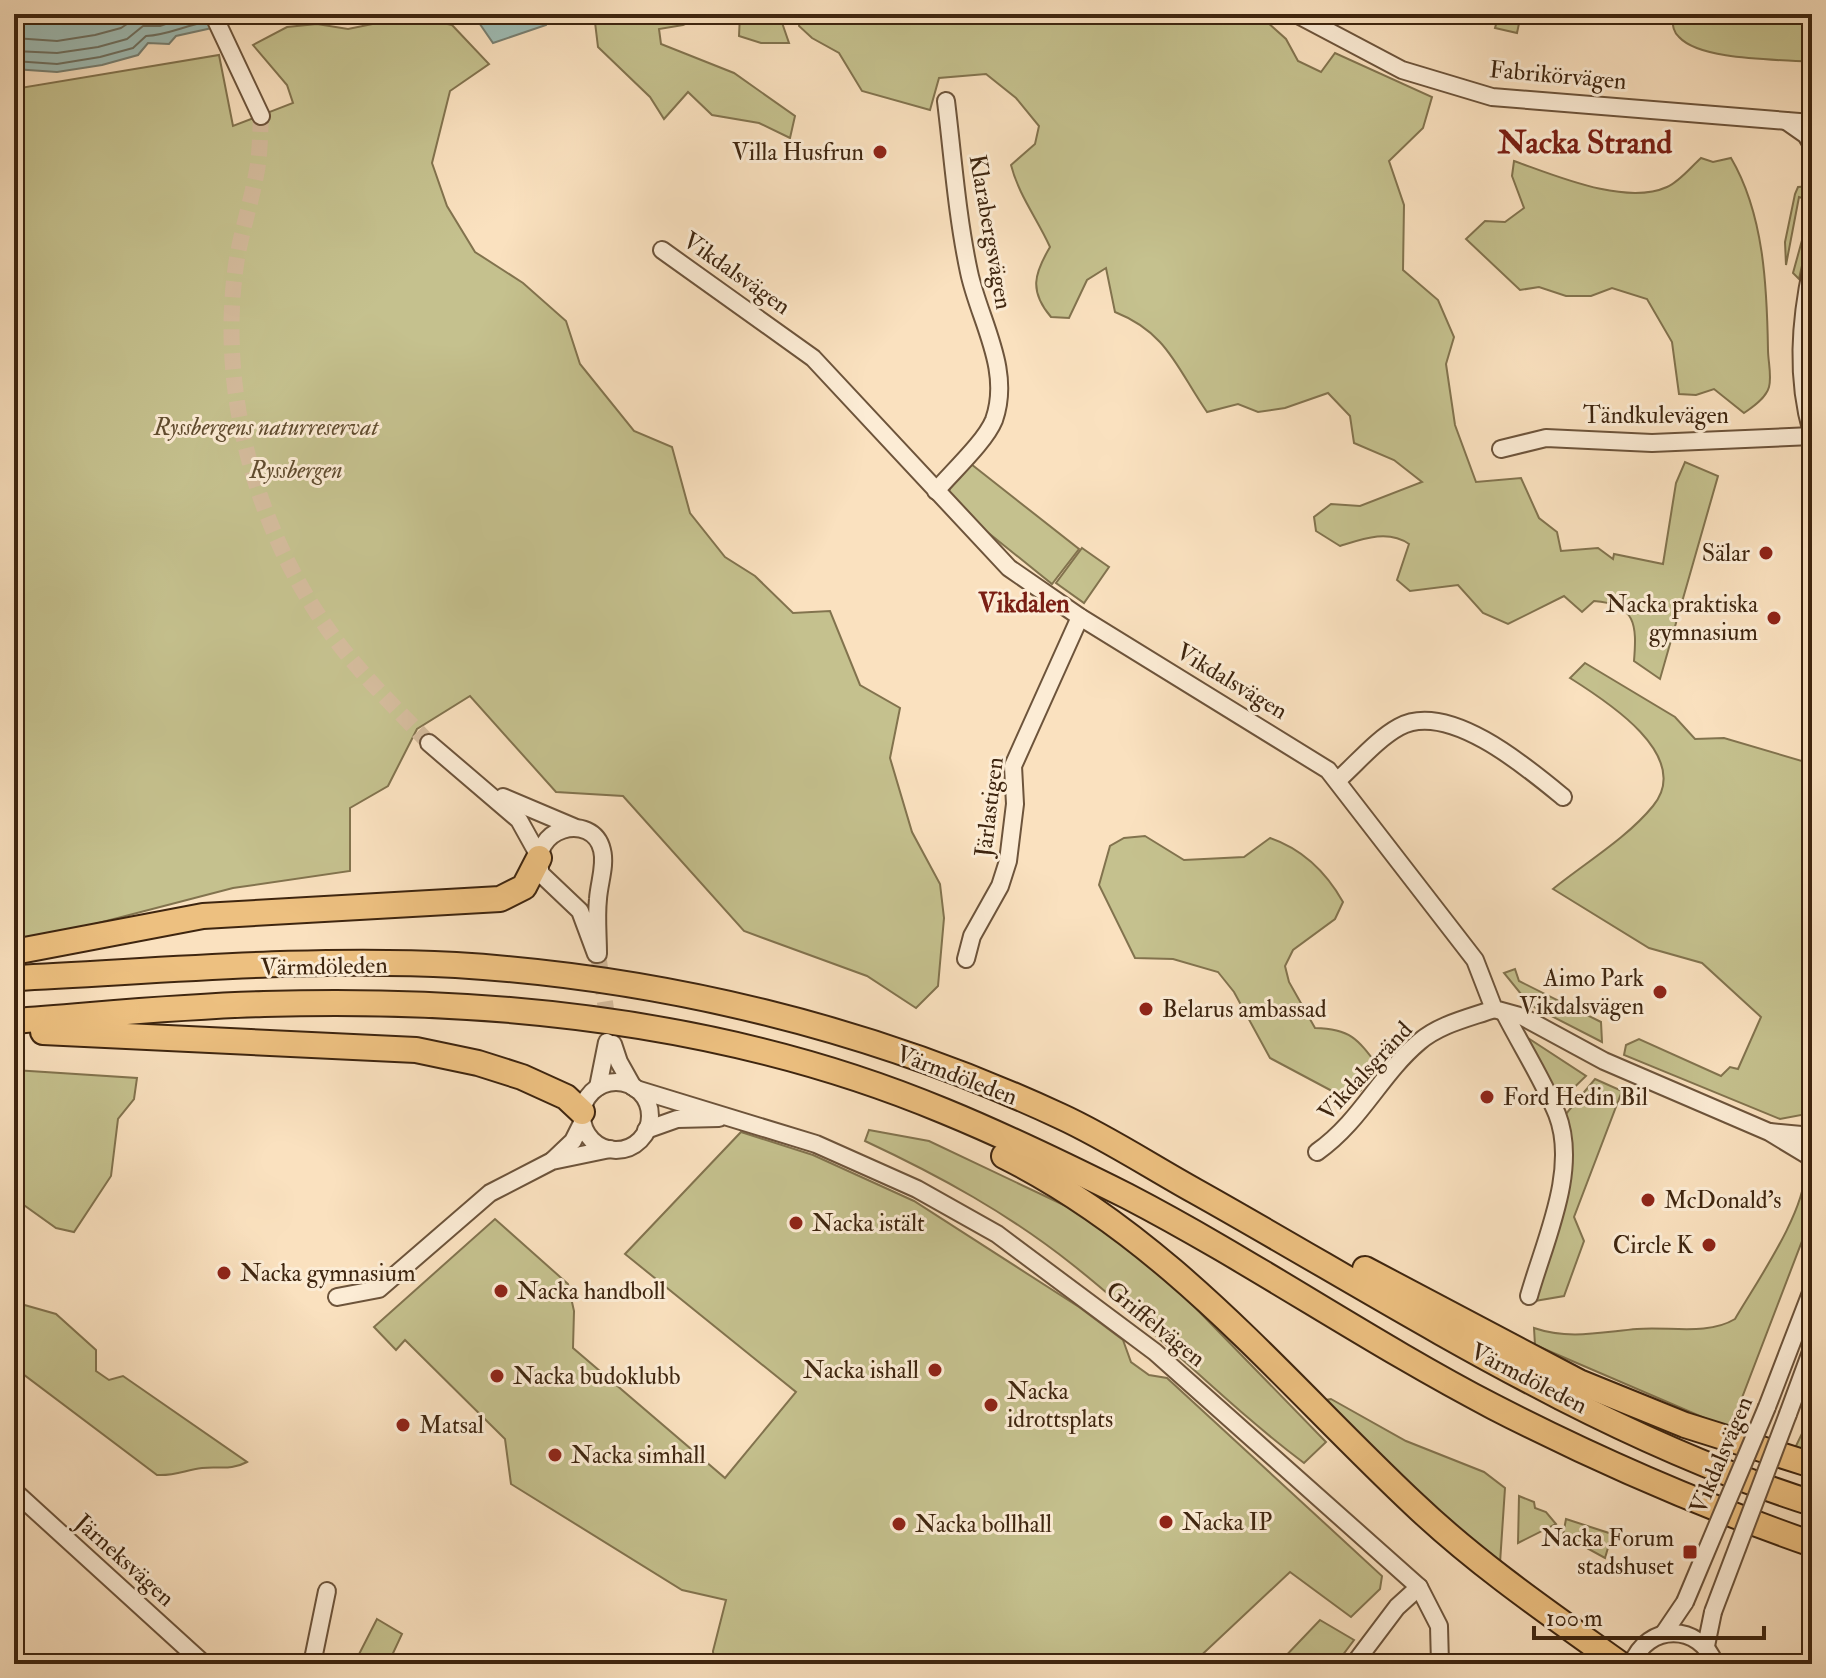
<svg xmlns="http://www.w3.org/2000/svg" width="1826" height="1678" viewBox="0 0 1826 1678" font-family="'IM FELL Double Pica',serif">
<rect width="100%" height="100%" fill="#fae1bf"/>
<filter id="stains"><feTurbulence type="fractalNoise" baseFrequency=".0025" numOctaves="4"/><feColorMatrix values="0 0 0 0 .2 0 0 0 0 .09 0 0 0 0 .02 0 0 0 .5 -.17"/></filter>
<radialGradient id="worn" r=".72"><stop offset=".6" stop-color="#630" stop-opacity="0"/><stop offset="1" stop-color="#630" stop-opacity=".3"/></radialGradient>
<g fill="#c5c18e" stroke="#82734e" stroke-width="2">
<polygon points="707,14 683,25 659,29 661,44 734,73 795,116 790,138 759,123 712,115 688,92 664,119 650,97 598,47 594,14"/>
<polygon points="740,14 779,14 789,43 761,43 739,36"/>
<path d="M801 14H1258L1286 39 1298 61 1321 72 1335 53 1432 97 1423 128 1389 161 1404 205 1403 270 1438 300 1454 337 1446 364 1455 425 1476 482 1521 478 1539 518 1557 532 1561 551 1598 548 1613 559 1614 554 1663 564 1676 483 1685 462 1718 476 1660 679 1634 661C1637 625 1636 604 1594 601L1582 612 1564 596 1508 624 1483 613 1458 585 1410 591 1397 580 1409 544C1388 529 1362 539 1340 546L1316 531 1314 517 1331 504 1360 506 1422 482 1394 460 1354 443 1350 416 1328 393 1285 408 1258 412 1238 404 1207 412C1177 369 1168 333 1115 312L1106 268 1087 280 1069 318 1051 317C1029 291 1034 274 1050 247 1037 218 1019 196 1011 165L1035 144 1039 126 1016 98 986 74 939 78 930 110 862 91 839 53 812 38 799 26Z"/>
<polygon points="1499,14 1521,14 1517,33 1495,28"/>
<path d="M1672 14H1812V62C1779 59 1701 61 1679 37 1672 31 1673 23 1672 14Z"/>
<polygon points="412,16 452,25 489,64 450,91 432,163 447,206 475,252 523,283 566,321 580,364 634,431 672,447 690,513 725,557 755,576 793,613 830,611 860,685 900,708 890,758 912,832 940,884 944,918 938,986 916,1008 867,976 744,931 623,796 556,792 470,696 417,729 388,786 350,808 350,871 233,888 14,945 14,89 219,55 233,126 293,103 287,85 253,45 287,27 317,24 348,29"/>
<path d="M1701 158 1713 162 1731 158C1764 214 1767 287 1768 350 1768 361 1772 376 1769 387 1766 398 1753 407 1744 413L1714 389 1696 395 1679 394 1672 342 1647 299 1612 288 1591 296H1566L1539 287 1520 290 1466 239 1485 221 1505 222 1524 208 1512 176 1514 161C1554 175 1625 206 1667 187 1679 182 1691 167 1701 158Z"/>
<polygon points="1812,186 1812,201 1799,197 1786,265 1785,242 1795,194 1798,187"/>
<polygon points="1812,204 1812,221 1799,279 1793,273"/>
<polygon points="971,464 1079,549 1052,584 986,531 949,493 950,486"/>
<polygon points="1082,548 1109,567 1084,603 1056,583"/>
<path d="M1585 663 1675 717 1695 739 1724 738 1812 764V1113L1780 1119 1624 1055 1626 1045 1639 1039 1721 1076 1730 1067 1738 1069 1761 1017 1702 963 1649 948 1553 889C1585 863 1627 838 1653 806 1694 756 1605 700 1570 678Z"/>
<path d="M1145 836 1184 860 1244 857 1270 838C1302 849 1326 872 1343 902L1335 919 1293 950 1285 966 1289 982 1315 1028C1350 1029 1357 1038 1378 1066L1360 1091 1347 1099 1270 1058 1234 992 1218 972 1173 959 1135 958 1099 885 1110 846 1124 838Z"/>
<polygon points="1515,969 1519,981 1601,1022 1602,1042 1530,1005 1504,973"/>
<polygon points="1528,1038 1586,1076 1557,1104 1527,1040"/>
<polygon points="14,1070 137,1078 134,1099 118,1119 111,1176 74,1232 56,1228 14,1198"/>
<polygon points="1595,1079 1622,1091 1574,1217 1584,1241 1564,1296 1535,1301 1568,1187 1572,1162 1565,1115"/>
<path d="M869 1130 929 1141 1068 1207 1123 1242 1184 1296 1326 1442 1304 1463C1223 1402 1153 1328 1073 1265 1009 1214 940 1176 865 1141Z"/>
<polygon points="741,1132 813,1155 914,1201 1079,1307 1123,1340 1131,1362 1149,1375 1167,1378 1382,1576 1380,1589 1351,1617 1290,1572 1192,1664 714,1664 713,1651 726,1600 682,1590 511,1484 505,1439 405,1340 396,1350 374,1327 495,1219 568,1284 574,1311 573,1348 725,1478 796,1392 625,1254"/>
<path d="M1805 1169 1812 1179V1215L1730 1429 1535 1345 1534 1328C1569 1340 1602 1332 1637 1329 1668 1326 1707 1336 1735 1319 1756 1283 1807 1210 1805 1169Z"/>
<path d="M14 1302 56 1314 96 1350V1371L109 1380 123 1376 247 1462C230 1471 220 1466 202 1468 185 1470 176 1476 157 1475L23 1374 14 1353Z"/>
<path d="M1331 1399 1406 1441 1484 1472 1505 1488 1500 1563C1437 1514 1379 1458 1326 1400Z"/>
<polygon points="1812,1413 1812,1457 1793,1452"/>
<polygon points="1519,1496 1534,1502 1535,1508 1546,1512 1556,1524 1518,1543"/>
<polygon points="1566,1519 1612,1534 1605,1558 1563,1535"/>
<polygon points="377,1619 402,1634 388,1664 354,1664"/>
<polygon points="1320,1620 1354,1640 1336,1664 1278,1664"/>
</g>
<g fill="#9fbdb6" stroke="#788073" stroke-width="2">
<polygon points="14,14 244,14 212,28 176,36 169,44 148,43 138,55 102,65 57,72 14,69"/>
<polygon points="473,14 548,14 546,25 493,43"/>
</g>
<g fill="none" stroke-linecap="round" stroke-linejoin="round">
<g stroke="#6e7162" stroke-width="2">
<polyline points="14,38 57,41 95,35 121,28 142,14"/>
<polyline points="14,51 57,53 98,47 127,39 143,26 160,26 193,14"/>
<path d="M14 61 57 64 100 57 133 48 146 36C167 35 184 26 205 22"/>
</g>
<g stroke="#d4bb9c" stroke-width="16" stroke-dasharray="16 8" stroke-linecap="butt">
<path d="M261 116C260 134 260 153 257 170 251 204 239 238 235 272 220 392 254 519 321 619 351 665 392 704 429 743"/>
<polyline points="598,954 609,1030"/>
</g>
<g stroke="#6d543b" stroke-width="20">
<g id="minor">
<polyline points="213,14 261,116"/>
<polyline points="1296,14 1402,70 1492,97 1812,123"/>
<polyline points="1786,121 1806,135 1812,145"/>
<polyline points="662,250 813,358 1009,568 1080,617 1328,770 1475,960 1494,1009 1523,1017 1604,1061 1769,1132 1812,1158"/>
<path d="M1812 266C1800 322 1796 378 1812 433"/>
<polyline points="1501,449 1546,438 1652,443 1812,436"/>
<path d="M936 491C952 472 985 442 994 420 1012 369 979 320 969 272 957 216 953 158 946 101"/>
<polyline points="429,743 519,820 539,856"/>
<path d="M1338 780C1357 763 1377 739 1399 727 1448 700 1528 768 1563 797"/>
<polyline points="503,797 574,827"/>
<path d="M596 954 580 911 541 874C527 827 593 811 602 850 606 865 599 883 598 899 596 917 598 936 598 954"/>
<polyline points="966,959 972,936 1000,886 1008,861 1015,804 1013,766 1080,617"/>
<path d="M1505 1014C1522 1047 1543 1080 1557 1114 1579 1170 1544 1242 1529 1296"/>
<polyline points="613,1044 619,1062 633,1087"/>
<circle cx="616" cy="1116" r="34"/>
<polyline points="598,1087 607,1042"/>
<polyline points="636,1089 816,1144 917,1189 997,1234 1155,1352 1419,1587 1439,1626 1440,1664"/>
<polyline points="646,1130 677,1119 719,1118"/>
<polyline points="1770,1132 1812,1136"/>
<path d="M1317 1152C1361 1121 1380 1075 1419 1042 1440 1024 1469 1018 1494 1009"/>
<polyline points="553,1160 573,1141 582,1123"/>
<polyline points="337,1297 379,1289 490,1193 552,1161 610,1149"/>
<polyline points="1767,1407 1812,1290"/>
<polyline points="1788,1414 1812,1349"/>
<polyline points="14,1491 204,1664"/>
<polyline points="1664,1633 1685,1602"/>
<polyline points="1706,1646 1713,1612"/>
<polyline points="312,1664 327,1591"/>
<polyline points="1354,1664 1397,1607 1419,1587"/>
<path d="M1632 1664C1647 1623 1700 1623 1715 1664"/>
</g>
</g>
<g stroke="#3e250f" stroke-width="28">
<g id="highway">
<polyline points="14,952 203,916 500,899 524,887 539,858"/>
<path d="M14 978C161 971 310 957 456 965 664 978 871 1028 1060 1116 1106 1137 1150 1166 1195 1191 1395 1303 1591 1433 1812 1503"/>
<path d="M14 1021C97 1015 180 1006 264 1004 492 997 731 1022 944 1111 1005 1136 1067 1166 1127 1196 1252 1261 1369 1342 1494 1407 1597 1460 1703 1506 1812 1544"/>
<polyline points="43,1032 416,1050 478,1063 522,1077 566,1097 582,1112"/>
<path d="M1004 1156C1170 1239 1282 1380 1414 1504 1477 1564 1550 1614 1620 1664"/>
<polyline points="1365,1269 1579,1382 1685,1425 1812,1465"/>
</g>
</g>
<use href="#minor" stroke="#fcecd5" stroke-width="16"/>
<use href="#highway" stroke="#edc080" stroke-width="24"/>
<g stroke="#6d543b" stroke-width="20" stroke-linecap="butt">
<g id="minor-bridge">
<polyline points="1685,1602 1767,1407"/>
<polyline points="1713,1612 1788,1414"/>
</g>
</g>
<use href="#minor-bridge" stroke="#fcecd5" stroke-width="16"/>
</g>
<g fill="#8f2418" stroke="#fcecd5" stroke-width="3">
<circle cx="880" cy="152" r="8"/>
<circle cx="1766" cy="553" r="8"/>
<circle cx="1774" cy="618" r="8"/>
<circle cx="1660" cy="992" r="8"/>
<circle cx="1146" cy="1009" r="8"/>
<circle cx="1487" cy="1097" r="8"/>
<circle cx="1648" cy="1200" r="8"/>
<circle cx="796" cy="1223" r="8"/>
<circle cx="1709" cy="1245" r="8"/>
<circle cx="224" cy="1273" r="8"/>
<circle cx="501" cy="1291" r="8"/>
<circle cx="935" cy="1370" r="8"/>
<circle cx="497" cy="1376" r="8"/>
<circle cx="991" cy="1405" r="8"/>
<circle cx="403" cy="1425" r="8"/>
<circle cx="555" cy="1455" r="8"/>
<circle cx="1166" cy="1522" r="8"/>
<circle cx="899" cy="1524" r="8"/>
<rect x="1682" y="1544" width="16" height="16" rx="4"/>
</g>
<g text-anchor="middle" stroke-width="6" stroke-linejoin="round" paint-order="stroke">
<g font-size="24" fill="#3e250f" stroke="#fcecd5">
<text transform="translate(1558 75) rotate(5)" y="8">Fabrikörvägen</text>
<text transform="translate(991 232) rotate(80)" y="8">Klarabergsvägen</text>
<text transform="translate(737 273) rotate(35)" y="8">Vikdalsvägen</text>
<text x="1656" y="423">Tändkulevägen</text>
<text transform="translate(1232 681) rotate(31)" y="8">Vikdalsvägen</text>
<text transform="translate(989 807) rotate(-83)" y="8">Järlastigen</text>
<text transform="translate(324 966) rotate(-1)" y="8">Värmdöleden</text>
<text transform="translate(1365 1071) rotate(-47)" y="8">Vikdalsgränd</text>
<text transform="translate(957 1075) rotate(21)" y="8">Värmdöleden</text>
<text transform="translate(1156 1324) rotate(39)" y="8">Griffelvägen</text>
<text transform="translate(1529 1378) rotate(27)" y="8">Värmdöleden</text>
<text transform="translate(1721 1455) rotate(-67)" y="8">Vikdalsvägen</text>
<text transform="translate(125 1560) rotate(42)" y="8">Järneksvägen</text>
</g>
<g font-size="24" fill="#3e250f" stroke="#fcecd5" text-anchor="start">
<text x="864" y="160" text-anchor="end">Villa Husfrun</text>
<text x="1750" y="561" text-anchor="end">Sälar</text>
<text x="1758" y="612" text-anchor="end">Nacka praktiska<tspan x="1758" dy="28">gymnasium</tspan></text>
<text x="1644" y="986" text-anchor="end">Aimo Park<tspan x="1644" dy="28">Vikdalsvägen</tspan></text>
<text x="1162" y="1017">Belarus ambassad</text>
<text x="1503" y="1105">Ford Hedin Bil</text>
<text x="1664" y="1208">McDonald's</text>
<text x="812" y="1231">Nacka istält</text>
<text x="1693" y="1253" text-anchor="end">Circle K</text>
<text x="240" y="1281">Nacka gymnasium</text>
<text x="517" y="1299">Nacka handboll</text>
<text x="919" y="1378" text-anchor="end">Nacka ishall</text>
<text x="513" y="1384">Nacka budoklubb</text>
<text x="1007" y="1399">Nacka<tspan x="1007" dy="28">idrottsplats</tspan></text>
<text x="419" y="1433">Matsal</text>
<text x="571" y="1463">Nacka simhall</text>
<text x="1182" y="1530">Nacka IP</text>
<text x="915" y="1532">Nacka bollhall</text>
<text x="1674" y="1546" text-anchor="end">Nacka Forum<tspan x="1674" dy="28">stadshuset</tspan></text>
</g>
<g font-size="24" font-style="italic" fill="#604c2f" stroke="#fcecd5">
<text x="266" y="435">Ryssbergens naturreservat</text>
<text x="296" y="478">Ryssbergen</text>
</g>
<g font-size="26" font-weight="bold" fill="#7a1f14" stroke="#fcecd5">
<text x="1024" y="612">Vikdalen</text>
</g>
<g font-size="32" font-weight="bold" fill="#7a1f14" stroke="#fcecd5">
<text x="1585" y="153">Nacka Strand</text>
</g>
</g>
<rect width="1826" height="1678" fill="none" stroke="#fae1bf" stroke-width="48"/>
<rect x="16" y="16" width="1794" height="1646" fill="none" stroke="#3e250f" stroke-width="4"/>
<rect x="24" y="24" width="1778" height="1630" fill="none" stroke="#3e250f" stroke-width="2"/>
<path d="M1534 1626v12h230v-12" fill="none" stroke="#3e250f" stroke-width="4"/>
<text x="1546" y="1626" font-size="24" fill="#3e250f" stroke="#fcecd5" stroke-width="6" paint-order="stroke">100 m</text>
<rect width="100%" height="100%" filter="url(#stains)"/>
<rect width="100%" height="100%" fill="url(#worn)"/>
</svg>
